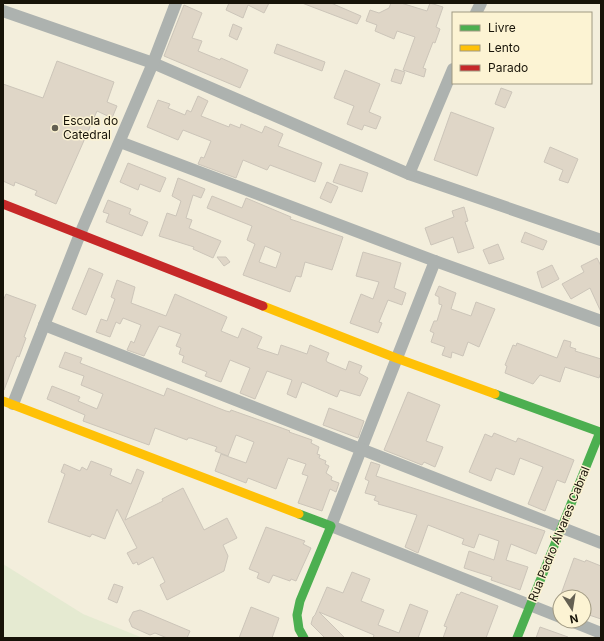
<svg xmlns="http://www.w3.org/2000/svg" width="604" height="641" viewBox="0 0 604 641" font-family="Inter,sans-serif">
<rect width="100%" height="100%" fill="#f3eedc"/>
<polygon fill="#e5ead1" points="3,564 83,614 143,638 3,638"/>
<g fill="#dfd6c7" stroke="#ccc5b9" fill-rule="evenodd">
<polygon points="229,3 269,3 264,13 248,5 243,18 226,10"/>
<polygon points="302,3 331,3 361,16 357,24"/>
<polygon points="391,3 401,3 427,11 430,3 443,7 436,27 440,29 435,43 433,42 423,68 426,69 424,77 403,70 415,37 397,31 394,39 375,31 377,25 366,21 370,10 379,13 389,8"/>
<polygon points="184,5 202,13 192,38 202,41 198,51 220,60 221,58 248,70 240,88 164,56"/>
<polygon points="233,24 242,28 237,40 229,36"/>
<polygon points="277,44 325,62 322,71 274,53"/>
<polygon points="57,61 114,82 107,102 117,106 112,118 97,111 56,204 35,195 37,191 15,182 14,186 3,181 3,84 43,98"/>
<polygon points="395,69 405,72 401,84 391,81"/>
<polygon points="345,70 380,84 369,112 381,117 376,129 364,125 362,130 347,124 354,106 334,98"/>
<polygon points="501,88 512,92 505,108 495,104"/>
<polygon points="198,96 208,101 201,116 229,127 230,124 240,128 241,124 262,133 265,126 283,134 278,146 322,163 315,182 270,165 267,170 243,160 236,178 198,164 201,157 204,158 211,141 183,130 178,140 147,127 158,100 170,104 168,108 185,115 187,110 191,112"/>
<polygon points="451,112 494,128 477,176 434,160"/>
<polygon points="550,147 578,159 568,183 559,180 563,170 544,162"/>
<polygon points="128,163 166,178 160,192 140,184 138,190 120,182"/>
<polygon points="340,164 368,173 362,192 333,182"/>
<polygon points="178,178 205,189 201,198 193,195 186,218 192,220 189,228 221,241 213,258 193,249 194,247 159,236 167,213 176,216 181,201 172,196"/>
<polygon points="327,182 338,187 331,203 320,198"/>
<path d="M212 196 242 208 246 198 291 217 290 219 343 237 332 270 305 262 301 277 296 276 290 292 243 275 255 244 247 240 252 226 207 208ZM265 246 281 253 276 268 259 262Z"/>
<polygon points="108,200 131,209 129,214 148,222 142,236 106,222 109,214 103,212"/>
<polygon points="464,207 468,221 465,222 474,248 458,253 453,237 431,245 425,228 454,217 452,211"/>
<polygon points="525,232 547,241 543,250 521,242"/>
<polygon points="498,244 504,259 489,264 483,250"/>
<polygon points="363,252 401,263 394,288 406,293 402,305 388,300 379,322 382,323 378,333 350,323 361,294 373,299 379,282 356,276"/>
<polygon points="217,257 226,257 230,262 224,266"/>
<polygon points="597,258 601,266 601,312 590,288 571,299 562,284 584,272 581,266"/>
<polygon points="552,265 559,279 542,288 537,272"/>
<polygon points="89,268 103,274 86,315 72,309"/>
<polygon points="117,280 135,287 131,303 166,316 175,294 227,317 221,331 238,338 242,328 262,337 257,348 278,355 281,345 307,354 310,345 329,353 326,360 327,362 346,370 349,361 362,366 359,373 368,378 360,396 340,390 337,397 302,382 296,398 287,394 292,380 267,371 255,399 240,393 250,368 230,360 221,382 205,376 207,372 182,362 184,356 179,354 181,348 176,346 181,334 159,326 144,356 127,350 131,341 134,343 141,325 123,318 120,324 116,322 110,337 96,332 101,319 107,321 115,299 111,297"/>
<polygon points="439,286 456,293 451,309 471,316 476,302 495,309 479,347 468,342 463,356 452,352 451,358 442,355 445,347 431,342 434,333 430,331 434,321 437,321 442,305 439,304 439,297 435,295"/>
<polygon points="6,294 36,305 24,337 26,338 19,357 17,356 4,390 3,301"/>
<polygon points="564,340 571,342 570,347 576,349 575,351 601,359 601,372 599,378 565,367 560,382 540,375 533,384 505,373 507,366 505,365 513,345 516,346 517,343 557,358"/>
<polygon points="65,352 82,358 80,363 164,396 167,388 226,411 230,412 231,410 279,427 290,431 289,432 312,440 311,443 319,447 317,454 320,455 319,458 326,461 325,464 329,466 326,473 332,477 331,480 339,483 336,492 330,489 322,511 298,503 308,476 302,474 306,464 288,458 276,489 248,478 246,483 215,471 221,454 246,463 254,442 236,435 228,456 215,451 217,447 191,438 188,438 187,440 155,428 149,445 83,421 85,415 47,399 52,386 80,397 78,401 97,409 103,394 81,385 84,376 59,367"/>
<polygon points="408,392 440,405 426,441 443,447 435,467 424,462 422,465 384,450"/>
<polygon points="329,408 364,421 358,438 323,425"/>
<polygon points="494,433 516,442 518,438 574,460 565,483 557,480 545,511 528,504 543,467 520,458 514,475 496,468 491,481 469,472 485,434 492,437"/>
<polygon points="91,461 112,469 110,475 131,484 137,469 144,472 125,520 163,501 162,499 183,488 204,530 227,518 237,538 223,545 228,556 224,571 167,600 160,585 165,582 153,557 138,565 137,562 133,564 127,553 137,548 117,509 105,539 92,534 90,537 48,522 65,474 61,472 64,464 80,471 82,467 87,470"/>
<polygon points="371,462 380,465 376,476 545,531 536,554 511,544 506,560 528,567 520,590 491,580 492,577 464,568 469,551 494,560 499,541 479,534 474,548 462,544 464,539 428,525 418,553 405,547 417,515 378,504 379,502 374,500 376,496 365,493 369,481 365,479"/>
<polygon points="266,527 305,541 303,544 311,548 296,581 291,579 290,581 273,575 269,583 257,578 259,573 249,569"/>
<polygon points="574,558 585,562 586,560 601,566 601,619 586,614 588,608 584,607 584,597 560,597"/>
<polygon points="352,572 370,579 361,601 384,610 378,625 399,633 410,604 428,611 418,638 373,638 374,635 319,612 345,638 325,638 311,624 313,617 315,615 327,587 343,593"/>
<polygon points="114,584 123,587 117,603 108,599"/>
<polygon points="461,592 498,606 486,638 443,638 447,627 444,626 457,594 459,595"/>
<polygon points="251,607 279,618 272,638 239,638"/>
<polygon points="140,610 190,631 187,638 167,638 155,633 150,635 132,627 129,620 133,612"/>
<polygon points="540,627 568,637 568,638 536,638"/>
</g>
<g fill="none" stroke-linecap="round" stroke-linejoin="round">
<g stroke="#adb2af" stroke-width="12">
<polyline points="3,11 153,63 409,174 601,240"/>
<polyline points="476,13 481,3"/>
<polyline points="120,142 435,261 601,321"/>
<polyline points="409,174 453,69"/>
<polyline points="435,261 331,526 560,617"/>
<polyline points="44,325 601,543"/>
<polyline points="13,404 80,234 153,63 176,3"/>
<polyline points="571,621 601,633"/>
</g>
<g stroke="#4caf50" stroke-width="9">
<polyline points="495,394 600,432 517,638"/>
<polyline points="299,514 331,526 300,601 297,615 299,629 304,638"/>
</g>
<g stroke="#ffc107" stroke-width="9">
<polyline points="263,306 396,358 495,394"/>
<polyline points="3,401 299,514"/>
</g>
<polyline stroke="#c62828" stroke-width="9" points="3,204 263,306"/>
</g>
<circle fill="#646052" stroke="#fcf3d3" stroke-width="1.5" cx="55" cy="128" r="4"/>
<g text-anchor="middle" stroke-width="3" stroke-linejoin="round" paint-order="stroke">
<g font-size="12" fill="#171308" stroke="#fcf3d3" text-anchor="start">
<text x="63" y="125">Escola do<tspan x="63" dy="14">Catedral</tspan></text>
</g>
<g font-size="12" fill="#171308" stroke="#fcf3d3">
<text transform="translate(559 534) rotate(-68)" y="4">Rua Pedro Álvares Cabral</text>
</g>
</g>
<rect width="604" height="641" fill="none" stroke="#171308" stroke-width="8"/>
<rect x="452" y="12" width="140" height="72" fill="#fcf3d3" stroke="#a09982"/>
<rect x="460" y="25" width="20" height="6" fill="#4caf50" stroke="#a09982"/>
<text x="488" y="32" font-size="12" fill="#171308">Livre</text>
<rect x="460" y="45" width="20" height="6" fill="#ffc107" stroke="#a09982"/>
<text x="488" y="52" font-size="12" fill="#171308">Lento</text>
<rect x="460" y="65" width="20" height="6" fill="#c62828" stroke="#a09982"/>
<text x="488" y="72" font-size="12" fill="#171308">Parado</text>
<g transform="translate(572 609) rotate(168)"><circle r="19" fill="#fcf3d3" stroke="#a09982"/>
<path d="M0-3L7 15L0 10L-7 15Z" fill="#646052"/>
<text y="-6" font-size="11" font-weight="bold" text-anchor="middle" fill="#171308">N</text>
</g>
</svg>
